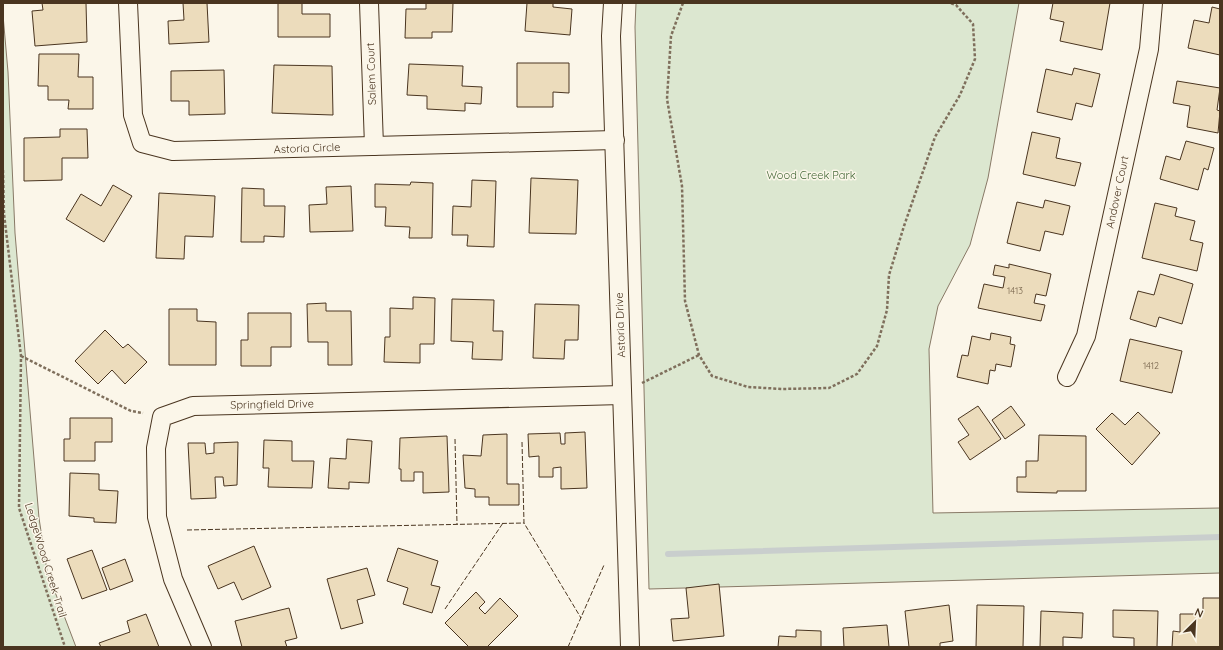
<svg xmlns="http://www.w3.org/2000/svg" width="1223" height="650" viewBox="0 0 1223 650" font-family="Quicksand,sans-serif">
<rect width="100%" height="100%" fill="#fbf6e9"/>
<g fill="#dce7d0" stroke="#887966">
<polygon points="636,3 1019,3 988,178 970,245 938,306 929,349 933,513 1220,508 1220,573 649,589 635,27"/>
<polygon points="3,15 8,72 15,233 39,518 47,571 76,647 3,647"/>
</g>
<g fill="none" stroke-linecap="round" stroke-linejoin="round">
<polyline stroke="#c9cecd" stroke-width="6" points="668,554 1220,537"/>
</g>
<g fill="#ecdcbc" stroke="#4a3520">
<polygon points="42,3 86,3 87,42 35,46 32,11 43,10"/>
<polygon points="183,3 207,3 209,42 169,44 168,21 184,20"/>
<polygon points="278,3 302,3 302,14 330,14 330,37 278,37"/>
<polygon points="426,3 453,3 452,32 432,32 432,38 405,38 406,9 426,9"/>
<polygon points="527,3 553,3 553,7 572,9 570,35 525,31"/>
<polygon points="1053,3 1110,3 1102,50 1060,41 1064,22 1050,19"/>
<polygon points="1212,7 1220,9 1220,55 1188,48 1194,20 1209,23"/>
<polygon points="39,54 79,54 78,77 93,77 93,109 68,109 69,100 48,100 48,86 38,86"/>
<polygon points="517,63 569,63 569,93 553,92 553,107 517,107"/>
<polygon points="409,64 463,66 462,86 482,87 481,104 465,103 465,111 427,109 427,96 407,95"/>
<polygon points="274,65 332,66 333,115 272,113"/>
<polygon points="1074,68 1100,74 1092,107 1076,103 1072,120 1037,112 1046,69 1072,75"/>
<polygon points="224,70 225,114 189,115 189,101 171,101 171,71"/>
<polygon points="1177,81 1220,88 1217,110 1220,111 1218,133 1187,127 1190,106 1173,103"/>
<polygon points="60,129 87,129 88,158 62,158 62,180 24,181 24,138 60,137"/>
<polygon points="1032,132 1060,138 1056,158 1081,163 1075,186 1023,174"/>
<polygon points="1186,141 1214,148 1208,170 1204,168 1198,190 1160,179 1166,156 1180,160"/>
<polygon points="531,178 578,180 576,234 529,233"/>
<polygon points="472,180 496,181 494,247 467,246 468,235 452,235 453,206 471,207"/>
<polygon points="411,182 433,183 432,238 409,238 410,227 385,226 386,207 375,207 375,184 410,185"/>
<polygon points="113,185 132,196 104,242 66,219 81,194 101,206"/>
<polygon points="351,186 353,231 310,232 309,205 327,204 326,187"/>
<polygon points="242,188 264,189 264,206 285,206 284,237 264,236 264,242 241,242"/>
<polygon points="159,193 215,196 213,237 185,236 184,259 156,258"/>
<polygon points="1045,200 1070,206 1063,235 1045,231 1040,251 1007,243 1017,202 1043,208"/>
<polygon points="1155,203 1177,208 1175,216 1195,221 1190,240 1203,243 1197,271 1142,258"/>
<polygon points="1009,264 1051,274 1046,296 1036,294 1034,303 1045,305 1041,321 978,308 984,284 1003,288 1005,277 993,275 995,265 1009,268"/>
<polygon points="1160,274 1193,284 1182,324 1159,317 1156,327 1130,319 1138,291 1154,295"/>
<polygon points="413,297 435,298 434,344 420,344 420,363 384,362 385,337 390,337 390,308 413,309"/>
<polygon points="452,299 494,300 493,331 503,331 502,360 472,359 473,342 451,341"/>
<polygon points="326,303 326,311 351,311 352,365 328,365 328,342 308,342 307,304"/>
<polygon points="535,304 579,305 578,340 565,340 564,359 533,358"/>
<polygon points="169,309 197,309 197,321 216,322 216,365 169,365"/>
<polygon points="248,313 291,313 291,347 271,347 271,366 241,366 241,340 248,340"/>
<polygon points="105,330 123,348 128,344 147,362 125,384 112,370 98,384 75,361"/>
<polygon points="991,333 1011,337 1010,344 1015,345 1011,367 996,364 995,371 990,370 988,384 957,377 962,355 968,356 972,336 990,340"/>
<polygon points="1130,339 1182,351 1172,393 1120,381"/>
<polygon points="978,406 1001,439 970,460 958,442 969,435 958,419"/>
<polygon points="1011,406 1025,425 1005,439 992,420"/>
<polygon points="1138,412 1160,433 1132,465 1096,429 1112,413 1125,425"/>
<polygon points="70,418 112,418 112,442 95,442 95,461 64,461 64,439 70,439"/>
<polygon points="585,432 587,488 561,489 561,467 553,468 553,477 539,477 539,456 529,457 528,434 560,433 561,444 565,444 565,433"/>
<polygon points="507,434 507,484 519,484 519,505 489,505 489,497 475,497 475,489 465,488 463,455 481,456 483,435"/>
<polygon points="1039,435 1086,436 1086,491 1057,491 1057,493 1017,492 1017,477 1026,477 1026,461 1038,461"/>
<polygon points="447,436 449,492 423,493 423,472 414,472 414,481 401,481 401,469 399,469 400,438"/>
<polygon points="347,439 372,441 369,483 349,482 349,489 328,488 330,458 346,459"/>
<polygon points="264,440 292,441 292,461 314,461 312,488 268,487 269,468 263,468"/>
<polygon points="238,442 237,485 224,486 223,477 215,477 216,498 191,499 188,443 205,443 206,454 214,453 214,443"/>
<polygon points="70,473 99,474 99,490 118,491 116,523 94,522 94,518 69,516"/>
<polygon points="254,546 271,587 242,600 234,582 218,589 208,566"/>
<polygon points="398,548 438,561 431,585 440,587 432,613 403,604 408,588 387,581"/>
<polygon points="92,550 107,590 82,599 67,559"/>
<polygon points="125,559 133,581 110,590 102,568"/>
<polygon points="367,568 375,595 357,600 363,623 341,629 327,579"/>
<polygon points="719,584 724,636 673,641 671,619 689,618 686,588"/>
<polygon points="476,592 485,602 479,608 485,614 500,598 518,616 487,647 469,647 445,623"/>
<polygon points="1203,598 1220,598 1220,647 1172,647 1173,631 1180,632 1180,614 1203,614"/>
<polygon points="949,605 953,641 940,643 940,647 909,647 905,611"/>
<polygon points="977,605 1024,606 1023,647 976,647"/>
<polygon points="289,608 297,638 285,641 287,647 242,647 235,621"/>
<polygon points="1113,610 1158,611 1157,647 1134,647 1134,638 1113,637"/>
<polygon points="1041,611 1083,613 1082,638 1063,637 1063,647 1040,647"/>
<polygon points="146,614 159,647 101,647 99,643 130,632 127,621"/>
<polygon points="887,625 889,647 844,647 843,628"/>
<polygon points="796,630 821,631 821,647 778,647 779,636 796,637"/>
</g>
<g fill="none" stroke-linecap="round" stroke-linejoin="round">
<g stroke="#4a3520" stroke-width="20">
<g id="street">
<polyline points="128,3 133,115 142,143 173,151 615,140"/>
<polyline points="369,3 374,146"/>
<polyline points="613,3 611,36 630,647"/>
<polyline points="1067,377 1086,336 1149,49 1153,3"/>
<polyline points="202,647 173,579 157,517 156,448 162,417 193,406 622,395"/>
</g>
</g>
<g stroke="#7f6f5c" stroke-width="2.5" stroke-dasharray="3 2" stroke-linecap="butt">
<polyline points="683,3 671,36 667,99 682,186 685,301 699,355 712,376 748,387 782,389 829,388 857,374 877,346 887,310 889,275 904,226 935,137 960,95 975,59 973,24 956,5 950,3"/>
<polyline points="3,170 4,214 21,356 19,508 65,647"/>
<polyline points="21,356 131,411 143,413"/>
<polyline points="642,383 699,355"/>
</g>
<use href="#street" stroke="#fbf6e9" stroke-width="18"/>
<g stroke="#4a3520" stroke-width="1" stroke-dasharray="5 2" stroke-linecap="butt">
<polyline points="455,439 457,524"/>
<polyline points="522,442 524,523 581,618"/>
<polyline points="187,530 524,523"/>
<polyline points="445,609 503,523"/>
<polyline points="568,647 604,565"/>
</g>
</g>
<g text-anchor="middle" stroke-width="3" stroke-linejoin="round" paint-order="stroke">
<g font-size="9" fill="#725f47">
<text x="1015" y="294">1413</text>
<text x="1151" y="369">1412</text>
</g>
<g font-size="11" fill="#4a3520" stroke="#fbf6e9">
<text transform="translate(371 74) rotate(-92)" y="4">Salem Court</text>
<text transform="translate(307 148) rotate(-2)" y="4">Astoria Circle</text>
<text transform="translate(1117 192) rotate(-78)" y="4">Andover Court</text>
<text transform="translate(620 325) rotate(-92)" y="4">Astoria Drive</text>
<text transform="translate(272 404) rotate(-1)" y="4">Springfield Drive</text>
<text transform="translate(46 560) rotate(73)" y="4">LedgeWood Creek Trail</text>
</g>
<g font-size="11" fill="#436837" stroke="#fbf6e9">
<text x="811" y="179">Wood Creek Park</text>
</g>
</g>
<rect width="1223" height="650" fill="none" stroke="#4a3520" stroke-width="8"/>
<g transform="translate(1195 622) rotate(24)" stroke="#fbf6e9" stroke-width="3" paint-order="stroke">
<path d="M0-3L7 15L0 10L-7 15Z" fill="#4a3520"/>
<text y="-6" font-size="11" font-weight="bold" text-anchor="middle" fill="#4a3520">N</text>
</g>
</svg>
